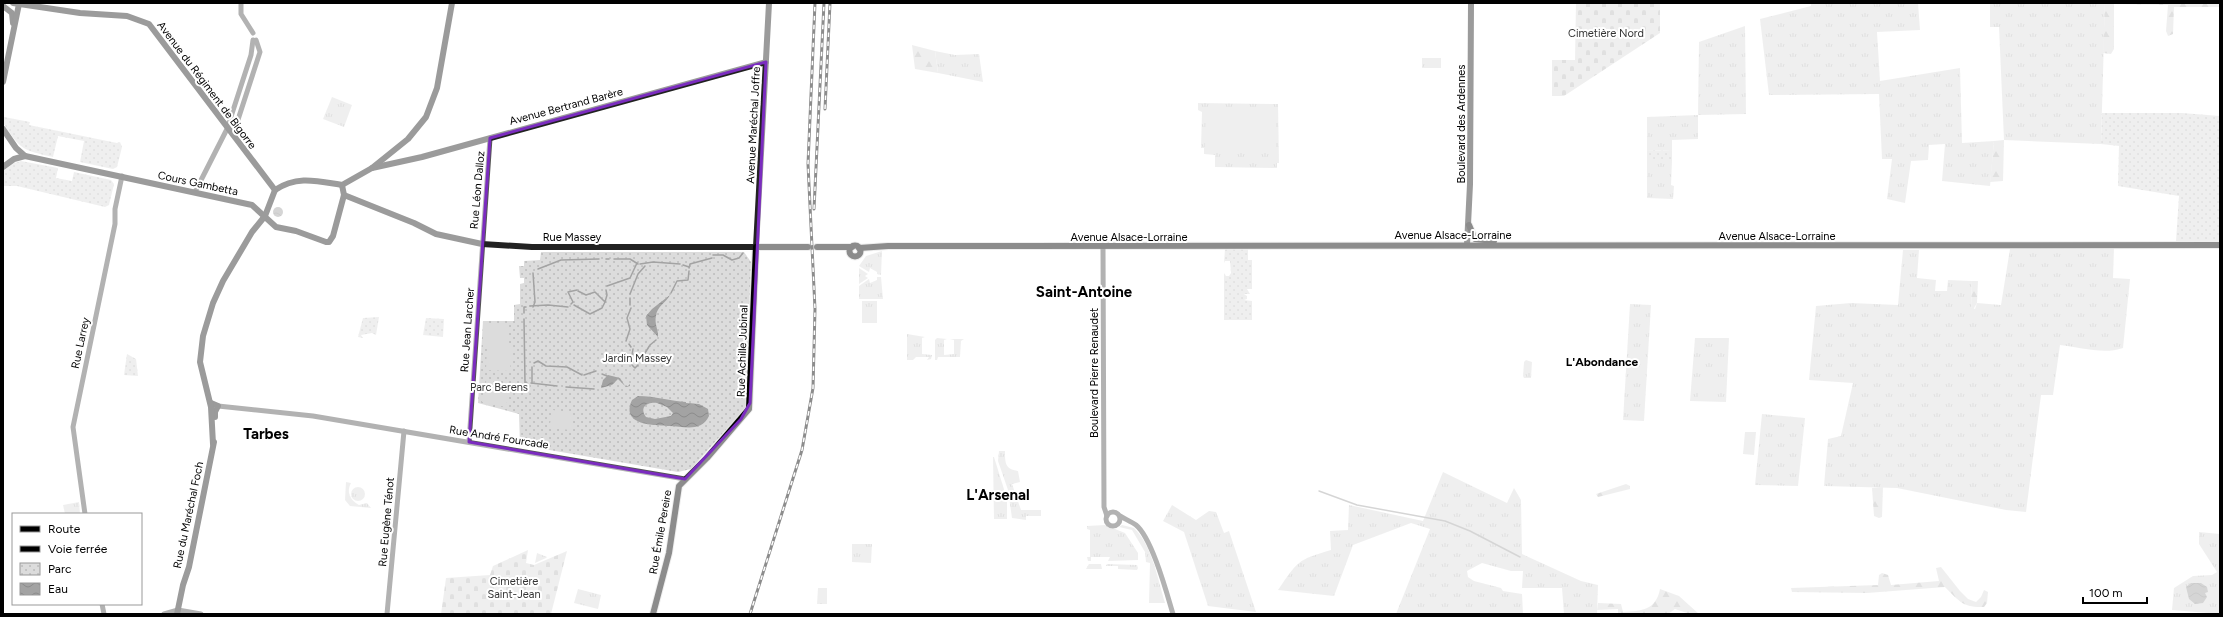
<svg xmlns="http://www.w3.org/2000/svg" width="2223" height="617" viewBox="0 0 2223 617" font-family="Figtree,sans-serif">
<defs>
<pattern id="grass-tufts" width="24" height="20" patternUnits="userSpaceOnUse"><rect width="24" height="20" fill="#dcdcdc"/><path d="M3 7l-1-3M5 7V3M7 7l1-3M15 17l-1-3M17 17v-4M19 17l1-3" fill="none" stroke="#bbb"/></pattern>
<pattern id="forest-firs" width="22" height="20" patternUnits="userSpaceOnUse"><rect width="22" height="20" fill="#dcdcdc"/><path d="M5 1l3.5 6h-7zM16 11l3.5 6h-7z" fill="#bbb"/></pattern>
<pattern id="cemetery-stones" width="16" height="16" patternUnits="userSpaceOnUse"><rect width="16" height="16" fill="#dcdcdc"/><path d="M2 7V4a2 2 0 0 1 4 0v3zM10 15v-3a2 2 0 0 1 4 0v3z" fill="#bbb"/></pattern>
<pattern id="park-dots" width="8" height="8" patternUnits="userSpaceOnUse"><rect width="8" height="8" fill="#dcdcdc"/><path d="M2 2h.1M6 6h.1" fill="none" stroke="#bbb" stroke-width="1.8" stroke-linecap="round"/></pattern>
<pattern id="water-waves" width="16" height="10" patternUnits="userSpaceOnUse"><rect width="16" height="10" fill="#a3a3a3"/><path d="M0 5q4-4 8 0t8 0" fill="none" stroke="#8b8b8b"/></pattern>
</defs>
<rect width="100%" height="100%" fill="#fff"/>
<g fill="url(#grass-tufts)">
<polygon points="1811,3 1918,3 1920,30 1877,32 1880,81 1960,68 1962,143 1994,141 1990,186 1942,181 1945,144 1929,145 1928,160 1911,161 1905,203 1887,199 1892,159 1882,159 1879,94 1769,95 1760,19 1811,6"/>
<polygon points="1990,3 2105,3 2101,144 2004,140 1999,27 1990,27"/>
<polygon points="1745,26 1746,114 1698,115 1698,139 1672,140 1672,151 1647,150 1647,117 1698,115 1699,42"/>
<polygon points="935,51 955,55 979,54 983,82 938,73"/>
<rect x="1422" y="58" width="19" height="10"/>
<polygon points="332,97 352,105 344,127 323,119"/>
<polygon points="1198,103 1278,104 1279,163 1277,163 1277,168 1215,167 1215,155 1204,154 1204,148 1201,148 1202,112 1198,110"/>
<polygon points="1647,161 1672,161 1671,185 1674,186 1673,199 1647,198"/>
<path d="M2114 248 2113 278 2130 279 2123 348C2103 355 2080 347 2060 345L2053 395H2041L2026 512 2006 510 1897 488 1824 486 1828 439 1841 436 1853 383 1809 380 1816 306 1851 303 1898 305 1903 250H1919L1917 278 1936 280 1935 291H1947L1948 280 1972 281 1971 307 1975 309 1977 303 2001 305 2010 249Z"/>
<polygon points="882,251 881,275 877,274 877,272 870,268 869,272 859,266 866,256"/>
<polygon points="859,268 868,274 865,276 868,278 859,284"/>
<polygon points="877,277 881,277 883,299 859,299 859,286 869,279 870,283 877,280"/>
<rect x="862" y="301" width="15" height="22"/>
<polygon points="1630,304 1651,305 1644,421 1623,420"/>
<polygon points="907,334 925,337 922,338 922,354 932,355 931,359 927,360 929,357 916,357 913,360 907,360"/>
<polygon points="937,338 947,339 944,340 944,355 954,354 954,340 950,339 964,339 961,341 960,357 938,357 937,360 935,360 935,340"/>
<polygon points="1695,338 1729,338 1726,402 1690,401"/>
<polygon points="1526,360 1532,362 1531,378 1524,378 1523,376 1524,362"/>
<polygon points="1762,414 1805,418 1798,486 1755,485"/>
<path d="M999 451H1005C1005 463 1005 469 1018 471L1020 482 1012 484 1021 510H1041V516H1026V520L1012 518 1008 490 998 461Z"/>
<polygon points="993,457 994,457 1007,499 1007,519 994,519"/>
<path d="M1443 472 1507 503 1514 488 1521 500 1522 554 1581 581 1598 585 1597 614H1564L1562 588H1522L1523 571H1511L1482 563 1467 571 1468 577 1474 581 1501 588 1503 591 1522 594 1523 614H1396L1430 529 1411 523 1353 545 1334 596 1278 590C1298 561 1297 560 1331 550L1330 531 1348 530 1349 505 1423 521Z"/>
<path d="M346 482 351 483C346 492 350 500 359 505L367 503 371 508 350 506 345 500Z"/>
<circle cx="358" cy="494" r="7"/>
<polygon points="79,502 80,514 65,514 63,505"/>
<polygon points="1172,505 1196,520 1209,511 1216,512 1224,533 1229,531 1256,612 1208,606 1184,532 1163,521"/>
<polygon points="1105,525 1125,533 1138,553 1138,560 1108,561 1110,557 1091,557 1091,561 1088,561 1087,557 1090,557 1090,530 1087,529 1087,526"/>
<path d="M1122 525 1134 528C1152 545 1158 580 1165 603H1149L1150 563 1146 562 1145 552 1132 530 1119 527Z"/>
<polygon points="2199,532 2220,534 2220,614 2172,610 2174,588 2193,576 2212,575 2217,572 2199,544"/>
<polygon points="852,544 872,544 871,563 852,562"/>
<polygon points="537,553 547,557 546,558 535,563"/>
<polygon points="1089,564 1101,564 1102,569 1086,569"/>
<polygon points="1107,564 1137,565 1138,568 1137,570 1118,569 1118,566 1106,566"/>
<polygon points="818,588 827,588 827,604 817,604"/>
<polygon points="578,589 601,595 598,609 574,603"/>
</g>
<g fill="url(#forest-firs)">
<polygon points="2105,3 2220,3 2220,7 2174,7 2173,34 2168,36 2166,31 2168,5 2114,4 2114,49 2111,54 2103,53"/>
<polygon points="912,45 935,51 938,73 915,69"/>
<polygon points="2004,140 2003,181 1990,182 1994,141"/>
<polygon points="1972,281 1978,281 1977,303 1973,310 1971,307"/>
<polygon points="1626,484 1630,486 1630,489 1598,497 1596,494"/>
<polygon points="1883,487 1882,517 1879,518 1874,516 1872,488"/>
<path d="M1941 567 1960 591 1968 599 1976 602 1981 597 1984 590 1988 592 1987 603 1984 607C1963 608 1959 601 1945 587L1867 593 1792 592 1791 588 1878 585 1879 575 1882 573 1888 575 1891 585 1939 581 1936 568Z"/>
<path d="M1660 589 1679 596 1699 614H1690L1675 609 1668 614H1618V609L1597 610 1598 603 1621 604 1623 612C1642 611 1656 610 1660 589Z"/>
</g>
<g fill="url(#cemetery-stones)">
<polygon points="1576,3 1660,3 1660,33 1564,96 1552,96 1552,60 1575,60"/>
<polygon points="528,550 526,563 534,565 567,551 551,614 441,614 446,578 490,575 493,566"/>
</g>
<g fill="url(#park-dots)">
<polygon points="2102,113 2182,113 2220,116 2220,241 2176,241 2179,196 2118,186 2119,146 2101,144"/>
<path d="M4 117 30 122 29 125 117 143 120 142 122 147 117 167 113 169 80 162 84 141 58 136 53 157C22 150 21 150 3 123Z"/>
<polygon points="1647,150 1672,151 1672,161 1647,161"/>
<polygon points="21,161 58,168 56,178 72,181 74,172 111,180 114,184 109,205 105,207 17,186 3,186 3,171 14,163"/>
<polygon points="1225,249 1248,249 1248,260 1252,260 1252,289 1247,289 1250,294 1244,294 1247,296 1247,299 1244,300 1252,301 1252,320 1224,320 1224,273 1226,276 1229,276 1231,273 1230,261 1225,261 1224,263"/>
<polygon points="541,252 744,252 751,262 745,408 691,469 678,472 520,445 519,414 478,403 483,321 514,321 514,305 520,304 520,284 524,283 524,278 520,278 519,266 524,266 524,261 540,260"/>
<polygon points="379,317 376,335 372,333 361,335 363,338 358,337 363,318"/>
<polygon points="426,318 444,319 443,337 423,335"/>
<polygon points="127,354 136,359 138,376 124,375"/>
</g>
<g fill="#dcdcdc">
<polygon points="1206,108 1276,109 1276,153 1205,152"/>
<polygon points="485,323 508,325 507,348 512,348 510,371 486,370 487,347 484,346"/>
<polygon points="1699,379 1718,380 1717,400 1698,399"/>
<polygon points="486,381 510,385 506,407 482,402"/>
<polygon points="553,410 573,414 573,426 571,430 549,428"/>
<polygon points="1745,432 1756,432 1754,455 1743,454"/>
</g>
<g fill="url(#water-waves)" fill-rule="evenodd">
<circle cx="278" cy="212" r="5"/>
<path d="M670 295C666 303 657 306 656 316 654 323 659 332 658 337L647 325 646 316 652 309Z"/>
<polygon points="608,375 620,378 625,386 628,386 630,384 630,386 626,387 618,379 612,385 601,388 603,380"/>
<path d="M638 396C654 396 672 401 686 402V403L699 404 708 409 709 416C701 433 683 426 669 426 655 425 620 426 632 400ZM657 403 667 407 673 413 671 416 655 419 646 417C639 407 647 402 657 403Z"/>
<polygon points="2191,583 2201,583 2207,587 2208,592 2205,593 2207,597 2203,603 2195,604 2189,599 2186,587"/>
</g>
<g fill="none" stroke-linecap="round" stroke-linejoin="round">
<g stroke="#a3a3a3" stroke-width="1.5">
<polyline points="713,255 723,255 732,260 739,258 743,253"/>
<polyline points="606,259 609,259"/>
<polyline points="614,259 630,259 638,264"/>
<polyline points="640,264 653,262 680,264"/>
<polyline points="683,265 689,267"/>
<polyline points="689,268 690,264 712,258"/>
<polyline points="538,269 561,260 599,259"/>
<polyline points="533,273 535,302 533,307"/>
<polyline points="607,286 630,278 637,263"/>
<polyline points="578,291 586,295 595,292 605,302 607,295 606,290"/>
<polyline points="671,293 677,281 688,280 689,271"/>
<polyline points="630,294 638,274 645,266"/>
<polyline points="630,298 630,305"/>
<polyline points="571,304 573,302 568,292 577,290"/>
<polyline points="574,305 590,314 602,308 605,302"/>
<polyline points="530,306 548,305 568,307"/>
<polyline points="524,313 524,307 526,307"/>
<polyline points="524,319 525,383 527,383"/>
<polyline points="626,341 630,329 627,318 631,308"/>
<polyline points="629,344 631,347"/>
<polyline points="632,355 633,349"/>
<polyline points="632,360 632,356"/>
<polyline points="640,361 650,345 656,340"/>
<polyline points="534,363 538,361 546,366 567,367 582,375"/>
<polyline points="632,365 635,368 638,365"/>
<polyline points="602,374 607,376"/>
<polyline points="584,375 596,371"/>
<polyline points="531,383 557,386"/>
<polyline points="532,383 532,367"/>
<polyline points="566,387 594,389"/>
<polyline points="1319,491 1357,505 1445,521 1470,531 1520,557"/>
</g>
<g stroke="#dbdbdb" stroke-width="8">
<g id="primary">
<polyline points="1469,225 1475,239 1494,241"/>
<circle cx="855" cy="251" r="5.5"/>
<polyline points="817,247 852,247"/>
<polyline points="859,248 888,246 2220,245"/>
<polyline points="653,614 669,553 679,486 707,458 749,409 756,247 808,247"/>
</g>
</g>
<g stroke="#555" stroke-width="5">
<polyline points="241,3 241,14 253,33"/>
<polyline points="233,135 260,52 256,40"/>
<polyline points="195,192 227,129 251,55 253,40"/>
<polyline points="1103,247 1104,507 1107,516"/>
<polyline points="218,406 313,416 685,479"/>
<polyline points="469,442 490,138"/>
<circle cx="1113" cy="519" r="7"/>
<polyline points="85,514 73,427 115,224 115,209 122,176"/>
<path d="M1120 516C1125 519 1132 522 1136 525 1152 538 1167 594 1173 614"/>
<polyline points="102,604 104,614"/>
<polyline points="164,614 178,610 201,614"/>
<polyline points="387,614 404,431"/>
</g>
<g stroke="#222" stroke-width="6">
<polyline points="13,3 80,13 127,16 149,24 275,190"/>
<polyline points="3,6 12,13 13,23"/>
<polyline points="3,82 19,4"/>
<polyline points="3,129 16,148 25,156 252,205 276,227 296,231 326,242 329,242 333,236 344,195 342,185"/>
<polyline points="3,167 14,159 25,156"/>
<polyline points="372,168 422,157 766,62"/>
<polyline points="342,185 372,168 408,139 426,117 437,88 452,3"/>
<path d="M275 190C297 175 317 181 342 185"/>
<polyline points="344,195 414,223 436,234 482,244 532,247 756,247 769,3"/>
<polyline points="1467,245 1470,184 1471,3"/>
<polyline points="211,403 218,406 215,412 215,417"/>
<polyline points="213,444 211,407 200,362 203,336 213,303 223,281 252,232 265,216 275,190"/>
<polyline points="177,614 183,585 189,567 214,442"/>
</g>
<use href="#primary" stroke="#000" stroke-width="6"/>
<g stroke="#000" stroke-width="3">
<g id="rail">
<polyline points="825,109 830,3"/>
<polyline points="814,209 824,3"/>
<polyline points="750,614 802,450 813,388 815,309 808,164 815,3"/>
</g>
</g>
<use href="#rail" stroke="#fff" stroke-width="1.5" stroke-dasharray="4.5" stroke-linecap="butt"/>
</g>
<path d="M0 0H2223V617H0ZM766 62 750 403 741 419 685 479 469 442 490 138Z" fill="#fff" fill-opacity=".55" fill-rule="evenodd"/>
<path fill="none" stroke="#7b2cbf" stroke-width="3" stroke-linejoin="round" d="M766 62 750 403 741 419 685 479 469 442 490 138Z"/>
<g text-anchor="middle" stroke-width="4" stroke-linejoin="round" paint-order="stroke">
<g font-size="11" fill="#333" stroke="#fff">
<text x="1606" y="37">Cimetière Nord</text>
<text x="637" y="362">Jardin Massey</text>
<text x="499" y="391">Parc Berens</text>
<text x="514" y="585">Cimetière<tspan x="514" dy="13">Saint-Jean</tspan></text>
</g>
<g font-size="11" fill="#000" stroke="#fff">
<text transform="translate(207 85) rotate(53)" y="4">Avenue du Régiment de Bigorre</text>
<text transform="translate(566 106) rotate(-15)" y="4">Avenue Bertrand Barère</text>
<text transform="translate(1461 124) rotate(-90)" y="4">Boulevard des Ardennes</text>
<text transform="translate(753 125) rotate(-87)" y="4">Avenue Maréchal Joffre</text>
<text transform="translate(198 183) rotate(12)" y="4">Cours Gambetta</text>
<text transform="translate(477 190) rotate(-85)" y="4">Rue Léon Dalloz</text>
<text x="1453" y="239">Avenue Alsace-Lorraine</text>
<text x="1777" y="240">Avenue Alsace-Lorraine</text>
<text x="572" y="241">Rue Massey</text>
<text x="1129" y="241">Avenue Alsace-Lorraine</text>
<text transform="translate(467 330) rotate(-86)" y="4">Rue Jean Larcher</text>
<text transform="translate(80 343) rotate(-78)" y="4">Rue Larrey</text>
<text transform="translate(742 351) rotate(-88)" y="4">Rue Achille Jubinal</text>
<text transform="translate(1094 373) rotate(-90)" y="4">Boulevard Pierre Renaudet</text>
<text transform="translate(499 437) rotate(9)" y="4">Rue André Fourcade</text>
<text transform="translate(188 515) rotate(-78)" y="4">Rue du Maréchal Foch</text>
<text transform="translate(386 522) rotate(-85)" y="4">Rue Eugène Ténot</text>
<text transform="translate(660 532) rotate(-80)" y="4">Rue Émile Pereire</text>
</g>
<g font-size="12" font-weight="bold" fill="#000" stroke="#fff">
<text x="1602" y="366">L'Abondance</text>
</g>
<g font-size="15" font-weight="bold" fill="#000" stroke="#fff">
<text x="1084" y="297">Saint-Antoine</text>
<text x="266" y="439">Tarbes</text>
<text x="998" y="500">L'Arsenal</text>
</g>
</g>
<rect width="2223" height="617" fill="none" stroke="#000000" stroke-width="8"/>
<rect x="12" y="513" width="130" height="92" fill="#ffffff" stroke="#999999"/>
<rect x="20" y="526" width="20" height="6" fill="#000000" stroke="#999999"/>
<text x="48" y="533" font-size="12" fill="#000000">Route</text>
<rect x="20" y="546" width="20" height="6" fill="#000000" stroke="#999999"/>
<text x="48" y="553" font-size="12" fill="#000000">Voie ferrée</text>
<rect x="20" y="563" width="20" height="12" fill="url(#park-dots)" stroke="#999999"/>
<text x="48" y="573" font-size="12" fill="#000000">Parc</text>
<rect x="20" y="583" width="20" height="12" fill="url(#water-waves)" stroke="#999999"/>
<text x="48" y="593" font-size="12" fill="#000000">Eau</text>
<path d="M2083 597v6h64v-6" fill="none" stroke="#000000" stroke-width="2"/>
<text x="2089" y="597" font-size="12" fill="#000000" stroke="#ffffff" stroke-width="3" paint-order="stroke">100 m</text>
</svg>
